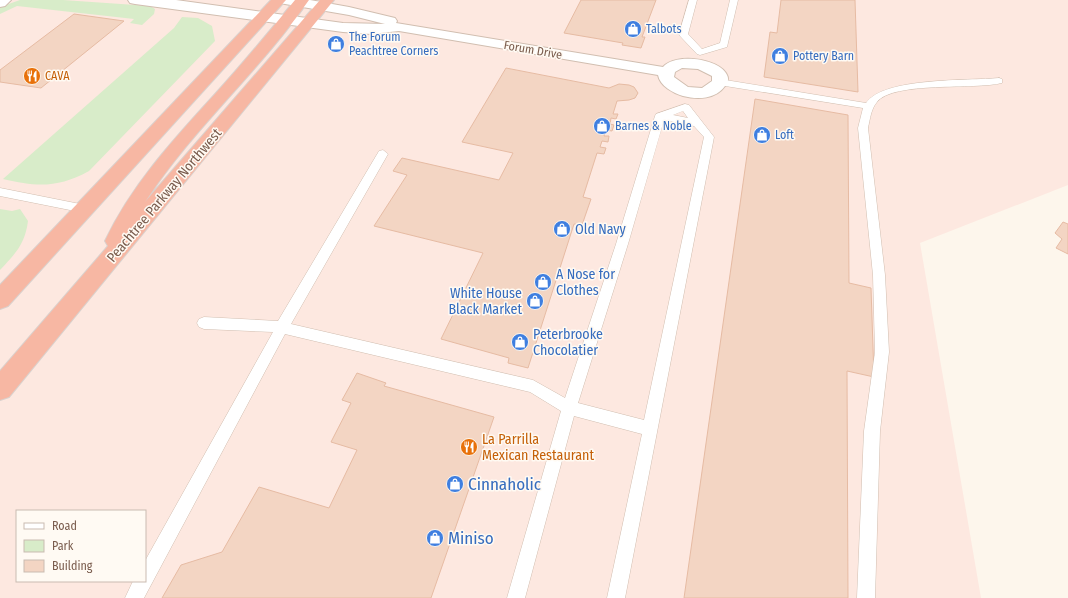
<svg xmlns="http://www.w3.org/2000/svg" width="1068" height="598" viewBox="0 0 1068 598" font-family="'Fira Sans Condensed',sans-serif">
<rect width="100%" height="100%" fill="#fdf6ec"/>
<path fill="#fde8e0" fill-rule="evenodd" d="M0 0H1068V185L920 243 981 598H0ZM17 511H145V581H17Z"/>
<g fill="#d8ecc9">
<polygon points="20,0 63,0 150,6 155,9 154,14 142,25 130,23 134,19 17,6 0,14 0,7"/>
<path d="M182 17 198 18 212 26 215 41 89 171C58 188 37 187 3 179L174 28Z"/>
<path d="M0 209 12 211 20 209 28 221C25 244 16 253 0 270Z"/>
</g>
<g fill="#f3d5c3" stroke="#e6bba3">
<polygon points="581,0 656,0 642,37 645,37 641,48 622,45 623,43 564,33"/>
<polygon points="781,0 855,0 858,92 764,77 770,32 777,33"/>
<polygon points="74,14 124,21 41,88 0,82 0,70"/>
<polygon points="506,68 609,88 619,84 629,85 634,87 638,93 635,98 629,100 617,101 613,114 618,114 616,119 611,118 610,124 614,125 612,131 606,130 604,136 609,136 608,142 602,141 600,147 606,148 604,154 597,153 583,197 591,199 582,225 574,224 528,368 508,363 509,358 441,339 483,253 374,226 407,175 393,171 402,158 499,180 513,153 462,142"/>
<polygon points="755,99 848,115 849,283 871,288 874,377 847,371 848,598 684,598"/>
<polygon points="1063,222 1068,224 1068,254 1056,248 1062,239 1055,233"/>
<polygon points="357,373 386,383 384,386 494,417 431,598 162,598 181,565 222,552 259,487 329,508 357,450 331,442 351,403 342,400"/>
</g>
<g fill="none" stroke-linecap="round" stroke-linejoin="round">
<g stroke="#d1beb0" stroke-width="1">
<g id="lane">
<polygon points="689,0 697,0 688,34 702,49 720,43 730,0 738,0 727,47 700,55 697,54 680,36 679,34"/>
<path d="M999 78 1002 79V83C975 90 893 81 877 102 871 109 870 119 868 128L885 275 889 352 880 431 875 598H857L864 431 875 352 873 275 858 128 863 108 719 85 714 82 719 79 866 103C884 77 968 81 999 78Z"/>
<path d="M685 104 689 105 714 137 625 598H607L642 434 574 416 525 598H507L561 411 530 392 285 334 144 598H125L133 581H145V561L273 332 204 329 199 327 197 323 199 319 204 317 278 321 379 151 383 150 388 154 291 324 533 380 565 398 616 244 655 116 656 114ZM683 111 688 118 673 115ZM664 120 694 126 704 137 644 420 578 403 628 244Z"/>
<polygon points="0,188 85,205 91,209 85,213 0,196"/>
</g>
</g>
<g stroke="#d1beb0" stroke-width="2">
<g id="street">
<polygon points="0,0 11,0 5,6 0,7"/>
<path d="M128 0H176L343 23 385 24 349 15 285 4 280 3 278 0H310L349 7 395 18 397 21 396 23 663 67C675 53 719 58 727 75 729 79 728 82 725 86 716 99 698 100 683 96 673 93 660 86 658 75L399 31 371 34 343 32 135 4 130 3ZM682 68 698 69 712 76V81L702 88 688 87 674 77 675 72Z"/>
</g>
</g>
<g stroke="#dad1cd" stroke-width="2">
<g id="highway">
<polygon points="271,0 286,0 8,306 0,309 0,285"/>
<path d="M295 0H309C260 71 192 129 145 202L320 0H334L9 397 0 400V371L108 246 105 241C132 184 174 139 216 93 243 63 269 32 295 0Z"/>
</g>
</g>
<use href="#lane" fill="#fff" fill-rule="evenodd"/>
<use href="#street" fill="#fff" fill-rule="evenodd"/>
<use href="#highway" fill="#f7b7a3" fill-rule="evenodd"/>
</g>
<defs>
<g id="shop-disc" transform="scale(0.9)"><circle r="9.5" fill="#3f7fe0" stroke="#fffaf3"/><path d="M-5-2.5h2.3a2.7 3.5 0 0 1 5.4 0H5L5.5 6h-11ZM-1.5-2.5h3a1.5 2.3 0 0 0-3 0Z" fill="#fff"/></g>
<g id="restaurant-disc" transform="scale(0.9)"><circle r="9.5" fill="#e8710a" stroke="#fffaf3"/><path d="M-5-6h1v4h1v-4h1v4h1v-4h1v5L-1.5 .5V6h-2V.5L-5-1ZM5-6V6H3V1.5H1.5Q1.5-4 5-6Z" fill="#fff"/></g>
</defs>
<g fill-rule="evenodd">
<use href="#shop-disc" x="633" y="29"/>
<use href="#shop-disc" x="336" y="44"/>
<use href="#shop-disc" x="780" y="56"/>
<use href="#restaurant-disc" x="32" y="76"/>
<use href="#shop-disc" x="602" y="126"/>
<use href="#shop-disc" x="762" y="135"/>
<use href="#shop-disc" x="562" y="229"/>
<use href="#shop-disc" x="543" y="282"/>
<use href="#shop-disc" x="535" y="301"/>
<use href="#shop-disc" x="520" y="342"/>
<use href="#restaurant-disc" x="469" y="447"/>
<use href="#shop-disc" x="455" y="484"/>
<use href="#shop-disc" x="435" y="538"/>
</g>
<g text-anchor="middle" stroke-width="3" stroke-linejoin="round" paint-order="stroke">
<g font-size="12" fill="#366cbe" stroke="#fffaf3" text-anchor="start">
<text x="646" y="33">Talbots</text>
<text x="349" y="41">The Forum<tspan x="349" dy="14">Peachtree Corners</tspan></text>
<text x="793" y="60">Pottery Barn</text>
<text x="615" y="130">Barnes &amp; Noble</text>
<text x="775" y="139">Loft</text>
</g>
<g font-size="12" fill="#7a5c4d" stroke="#fffaf3">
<text transform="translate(533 50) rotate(10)" y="4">Forum Drive</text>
</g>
<g font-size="12" fill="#c56008" stroke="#fffaf3" text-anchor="start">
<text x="45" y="80">CAVA</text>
</g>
<g font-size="14" fill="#7a5c4d" stroke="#fffaf3">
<text transform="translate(164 195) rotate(-50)" y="5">Peachtree Parkway Northwest</text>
</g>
<g font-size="14" fill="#366cbe" stroke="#fffaf3" text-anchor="start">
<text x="575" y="234">Old Navy</text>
<text x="556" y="279">A Nose for<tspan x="556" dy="16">Clothes</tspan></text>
<text x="522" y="298" text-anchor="end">White House<tspan x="522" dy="16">Black Market</tspan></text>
<text x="533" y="339">Peterbrooke<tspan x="533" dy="16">Chocolatier</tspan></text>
</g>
<g font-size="14" fill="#c56008" stroke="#fffaf3" text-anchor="start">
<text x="482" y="444">La Parrilla<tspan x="482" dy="16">Mexican Restaurant</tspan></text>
</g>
<g font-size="17" fill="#366cbe" stroke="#fffaf3" text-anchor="start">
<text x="468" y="490">Cinnaholic</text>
<text x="448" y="544">Miniso</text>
</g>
</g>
<rect x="16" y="510" width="130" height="72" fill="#fffaf3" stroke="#cabbb1"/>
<rect x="24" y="523" width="20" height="6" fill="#ffffff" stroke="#cabbb1"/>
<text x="52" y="530" font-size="12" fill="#7a5c4d">Road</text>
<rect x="24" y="540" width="20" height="12" fill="#d8ecc9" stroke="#cabbb1"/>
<text x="52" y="550" font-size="12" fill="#7a5c4d">Park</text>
<rect x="24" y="560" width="20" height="12" fill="#f3d5c3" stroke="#cabbb1"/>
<text x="52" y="570" font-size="12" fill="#7a5c4d">Building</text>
</svg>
